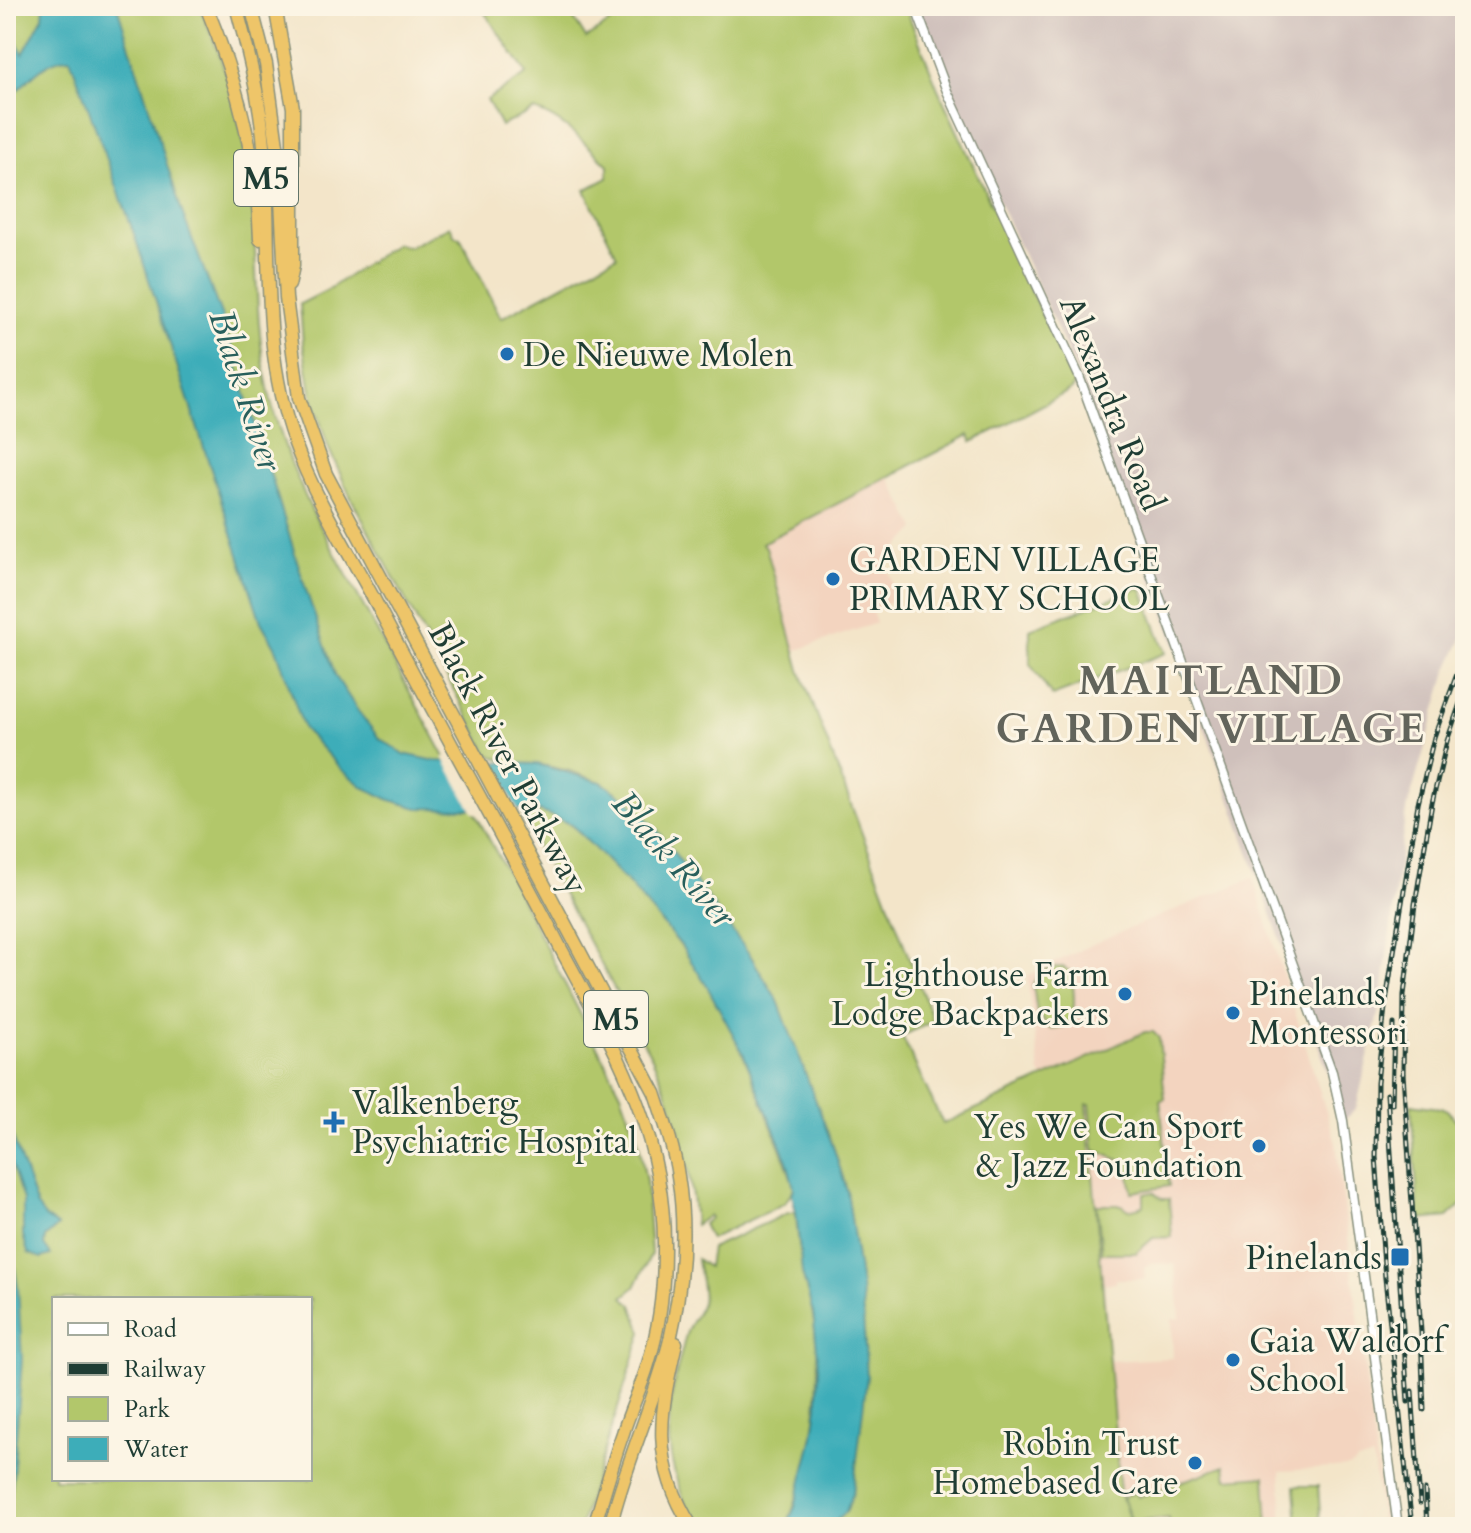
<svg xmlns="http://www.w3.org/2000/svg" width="1471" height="1533" viewBox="0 0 1471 1533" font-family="Cardo,serif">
<rect width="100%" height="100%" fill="#fcf5e5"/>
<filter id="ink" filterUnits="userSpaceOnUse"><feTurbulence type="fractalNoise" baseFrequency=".0125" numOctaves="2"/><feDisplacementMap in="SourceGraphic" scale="16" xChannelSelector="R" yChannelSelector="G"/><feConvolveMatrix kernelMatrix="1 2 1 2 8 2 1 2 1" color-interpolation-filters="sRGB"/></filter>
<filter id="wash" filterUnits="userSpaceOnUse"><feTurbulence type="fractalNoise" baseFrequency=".006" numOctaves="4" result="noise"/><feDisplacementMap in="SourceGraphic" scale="32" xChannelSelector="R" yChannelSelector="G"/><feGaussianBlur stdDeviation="1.8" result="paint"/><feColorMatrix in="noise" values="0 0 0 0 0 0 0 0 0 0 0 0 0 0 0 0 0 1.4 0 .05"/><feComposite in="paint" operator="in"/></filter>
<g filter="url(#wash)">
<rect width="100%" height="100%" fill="#f3e5c9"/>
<g fill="#f3d4bf" fill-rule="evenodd">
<polygon points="889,477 916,529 892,555 884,558 898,600 871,609 876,623 794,651 762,543"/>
<path d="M1253 878 1336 1143 1385 1527H1382L1373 1458 1357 1461 1349 1467 1280 1471 1283 1527H1132L1120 1492 1084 1071 1145 1032 1043 1078 1040 1073 1027 976 1106 938ZM1152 1263 1175 1264 1180 1318 1172 1319 1173 1358 1110 1361 1104 1284 1116 1283V1279H1145L1144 1268Z"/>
</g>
<polygon fill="#cfc0bb" points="915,6 1465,6 1465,633 1447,671 1405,816 1381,1001 1356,1109 1343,1121 1340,1106 1079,376 1001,206"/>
<g fill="#b2c76b" stroke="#688250" stroke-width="2" fill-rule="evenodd">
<path d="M6 6H199C232 74 250 155 254 230 257 284 257 336 268 388 277 430 293 470 311 509L515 887 621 1093 639 1144 646 1181 651 1254 635 1287 623 1297 632 1305 642 1332 580 1527H6ZM54 1299H310V1479H54Z"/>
<path d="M480 6H566L586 38 636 6H905L938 89 1074 384 1071 390 972 442 969 435 762 543 766 547 800 670 933 1021 902 1036 943 1124 1145 1032H1153L1159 1038 1165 1099 1160 1100 1169 1186 1132 1192 1127 1163 1094 1150 1090 1104H1087L1120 1492 1132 1527H834L837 1520 846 1512 853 1493 862 1405 861 1286 847 1191 834 1149 778 1001 750 955 657 830 629 801 601 782 570 771 537 764 510 763 488 754 351 498 328 447 311 392 303 344 300 304 326 291 396 244 409 247 450 226 455 236 460 237 501 318 617 256 585 190 608 178V165C587 145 562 118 534 110L501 126 487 100 527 74Z"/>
<polygon points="1141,587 1166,653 1052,696 1030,664 1030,629"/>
<path d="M522 810C570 809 604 854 633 888 656 916 682 944 701 975 730 1022 753 1073 771 1125 779 1146 788 1165 794 1188L785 1203 710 1239 703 1224 710 1218 709 1215 695 1225C691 1166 677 1111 652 1058L524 822Z"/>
<path d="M1063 967 1071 972C1074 990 1082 1032 1050 1029L1037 1013 1033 984C1040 970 1048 967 1063 967Z"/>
<polygon points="1411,1104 1446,1109 1465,1130 1465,1201 1448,1217 1419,1220"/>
<polygon points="1153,1192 1162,1199 1169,1199 1172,1237 1153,1238 1136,1253 1102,1253 1097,1205 1122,1205 1129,1210 1144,1206 1144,1194"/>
<path d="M796 1212C797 1250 807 1280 813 1316 825 1386 814 1461 786 1527H697C658 1454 665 1413 686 1335 689 1323 699 1313 702 1302 705 1291 698 1271 697 1259L708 1267 711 1248 788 1213Z"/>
<polygon points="1225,1466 1227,1479 1265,1476 1268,1527 1169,1527 1168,1518 1132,1522 1123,1497 1136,1492 1138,1497"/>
<polygon points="1295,1486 1318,1486 1321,1527 1298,1527"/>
</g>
<g fill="#3dadb9" stroke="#2e7576" stroke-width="2">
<path d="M44 6H117L182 212 223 320 307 593 336 677 358 711 379 738 404 754 436 761 537 764 601 782 629 801 657 830 750 955 778 1001 834 1149 847 1191 851 1218 861 1286 867 1376 853 1493 846 1512 837 1520 834 1527H786L795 1507 812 1441 818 1400 819 1367 813 1313 802 1273 796 1212 792 1194 794 1188 787 1161 743 1053 708 988 680 944 629 884 571 824 537 810 418 808 390 800 363 787 342 770 304 729 276 648 261 622 133 231 70 58C45 57 23 86 6 102V47L9 40 16 41 23 54 43 17Z"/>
<polygon points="6,1118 37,1206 45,1217 58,1226 45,1238 44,1245 51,1255 41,1258 28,1253 23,1235 23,1200 6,1149"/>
<polygon points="6,1216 18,1287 22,1360 13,1478 6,1524 6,1431 12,1360 6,1321"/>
</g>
<polygon fill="#f3e5c9" points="443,757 490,758 520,814 473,813"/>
</g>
<g filter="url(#ink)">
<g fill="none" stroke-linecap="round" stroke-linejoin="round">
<g stroke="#89917e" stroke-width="11">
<polyline id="minor" points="915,6 947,91 1079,376 1332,1072 1343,1121 1398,1527"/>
</g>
<g stroke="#89917e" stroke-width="15">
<g id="highway">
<path d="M206 6C236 79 258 159 260 239"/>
<path d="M236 6C251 61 264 117 266 174 270 264 263 355 294 441 314 497 347 549 375 601 435 717 500 831 560 947 614 1048 666 1132 664 1251 664 1288 659 1329 648 1364 641 1388 630 1410 623 1433 612 1464 603 1496 594 1527"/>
<path d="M251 6 266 64 279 160 286 298 299 398 326 474 655 1093C664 1120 674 1148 678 1176 687 1231 682 1286 670 1340 654 1404 625 1464 610 1527"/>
<polyline points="275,6 293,108 293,266 289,285"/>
<path d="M676 1343C660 1413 650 1462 692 1527"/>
</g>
</g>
<use href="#minor" stroke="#fff" stroke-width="8"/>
<use href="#highway" stroke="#eec569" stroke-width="12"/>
<g stroke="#1f3d34" stroke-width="5">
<g id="rail">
<polyline points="1387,1094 1408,1402"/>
<polyline points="1392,1104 1394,1024"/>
<polyline points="1412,1391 1420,1503"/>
<polyline points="1424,1410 1421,1332 1403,1074 1404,995 1415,904 1432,803 1447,741 1465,689"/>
<polyline points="1425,1490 1427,1527"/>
<polyline points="1412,1527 1385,1278 1376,1157 1377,1083 1385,1007 1418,804 1434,737 1465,652"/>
</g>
</g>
<use href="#rail" stroke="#fcf5e5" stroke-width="2" stroke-dasharray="6" stroke-linecap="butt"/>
</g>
</g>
<g fill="#1f6fb2" stroke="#fcf5e5" stroke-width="3">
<circle cx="507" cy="354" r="8"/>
<circle cx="833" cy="579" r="8"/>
<circle cx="1125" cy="994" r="8"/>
<circle cx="1233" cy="1013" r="8"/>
<path d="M330 1110h8v8h8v8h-8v8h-8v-8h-8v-8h8z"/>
<circle cx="1259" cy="1146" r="8"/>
<rect x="1390" y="1247" width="20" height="20" rx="4"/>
<circle cx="1233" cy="1360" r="8"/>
<circle cx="1195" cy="1463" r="8"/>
</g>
<g text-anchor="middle" stroke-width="6" stroke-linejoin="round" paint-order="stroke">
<g fill="#fcf5e5" stroke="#617469" stroke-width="2">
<rect x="234" y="150" width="64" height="56" rx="6"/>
<rect x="584" y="991" width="64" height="56" rx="6"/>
</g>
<g font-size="32" font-weight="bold" fill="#1f3d34">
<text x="266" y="189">M5</text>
<text x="616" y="1030">M5</text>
</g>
<g font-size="34" fill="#1f3d34" stroke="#fcf5e5" text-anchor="start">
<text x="523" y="366">De Nieuwe Molen</text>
<text x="849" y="571">GARDEN VILLAGE<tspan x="849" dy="39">PRIMARY SCHOOL</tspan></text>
<text x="1109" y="986" text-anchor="end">Lighthouse Farm<tspan x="1109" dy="39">Lodge Backpackers</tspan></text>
<text x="1249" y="1005">Pinelands<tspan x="1249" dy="39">Montessori</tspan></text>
<text x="352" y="1114">Valkenberg<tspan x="352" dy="39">Psychiatric Hospital</tspan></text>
<text x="1243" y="1138" text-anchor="end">Yes We Can Sport<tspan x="1243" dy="39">&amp; Jazz Foundation</tspan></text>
<text x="1382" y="1269" text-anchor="end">Pinelands</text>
<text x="1249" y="1352">Gaia Waldorf<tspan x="1249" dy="39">School</tspan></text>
<text x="1179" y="1455" text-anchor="end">Robin Trust<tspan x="1179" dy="39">Homebased Care</tspan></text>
</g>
<g font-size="34" fill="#1f3d34" stroke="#fcf5e5">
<text transform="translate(1113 403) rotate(68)" y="12">Alexandra Road</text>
<text transform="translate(509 758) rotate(62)" y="12">Black River Parkway</text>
</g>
<g font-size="36" font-style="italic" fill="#285f5c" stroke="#fcf5e5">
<text transform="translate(247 390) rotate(72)" y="13">Black River</text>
<text transform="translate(675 858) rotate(49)" y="13">Black River</text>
</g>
<g font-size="42" font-weight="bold" letter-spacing="2" fill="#62645b" stroke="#fcf5e5">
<text x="1211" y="694">MAITLAND<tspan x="1211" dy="48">GARDEN VILLAGE</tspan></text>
</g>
</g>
<rect width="1471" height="1533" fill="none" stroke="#fcf5e5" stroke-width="32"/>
<rect x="52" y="1297" width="260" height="184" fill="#fcf5e5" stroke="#a4ab9e" stroke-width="2"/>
<rect x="68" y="1323" width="40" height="12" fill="#ffffff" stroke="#a4ab9e" stroke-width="2"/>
<text x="124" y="1337" font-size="24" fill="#1f3d34">Road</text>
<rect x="68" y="1363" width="40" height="12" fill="#1f3d34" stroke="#a4ab9e" stroke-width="2"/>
<text x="124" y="1377" font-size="24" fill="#1f3d34">Railway</text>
<rect x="68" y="1397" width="40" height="24" fill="#b2c76b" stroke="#a4ab9e" stroke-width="2"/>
<text x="124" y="1417" font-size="24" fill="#1f3d34">Park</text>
<rect x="68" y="1437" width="40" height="24" fill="#3dadb9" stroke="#a4ab9e" stroke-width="2"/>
<text x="124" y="1457" font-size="24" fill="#1f3d34">Water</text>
</svg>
